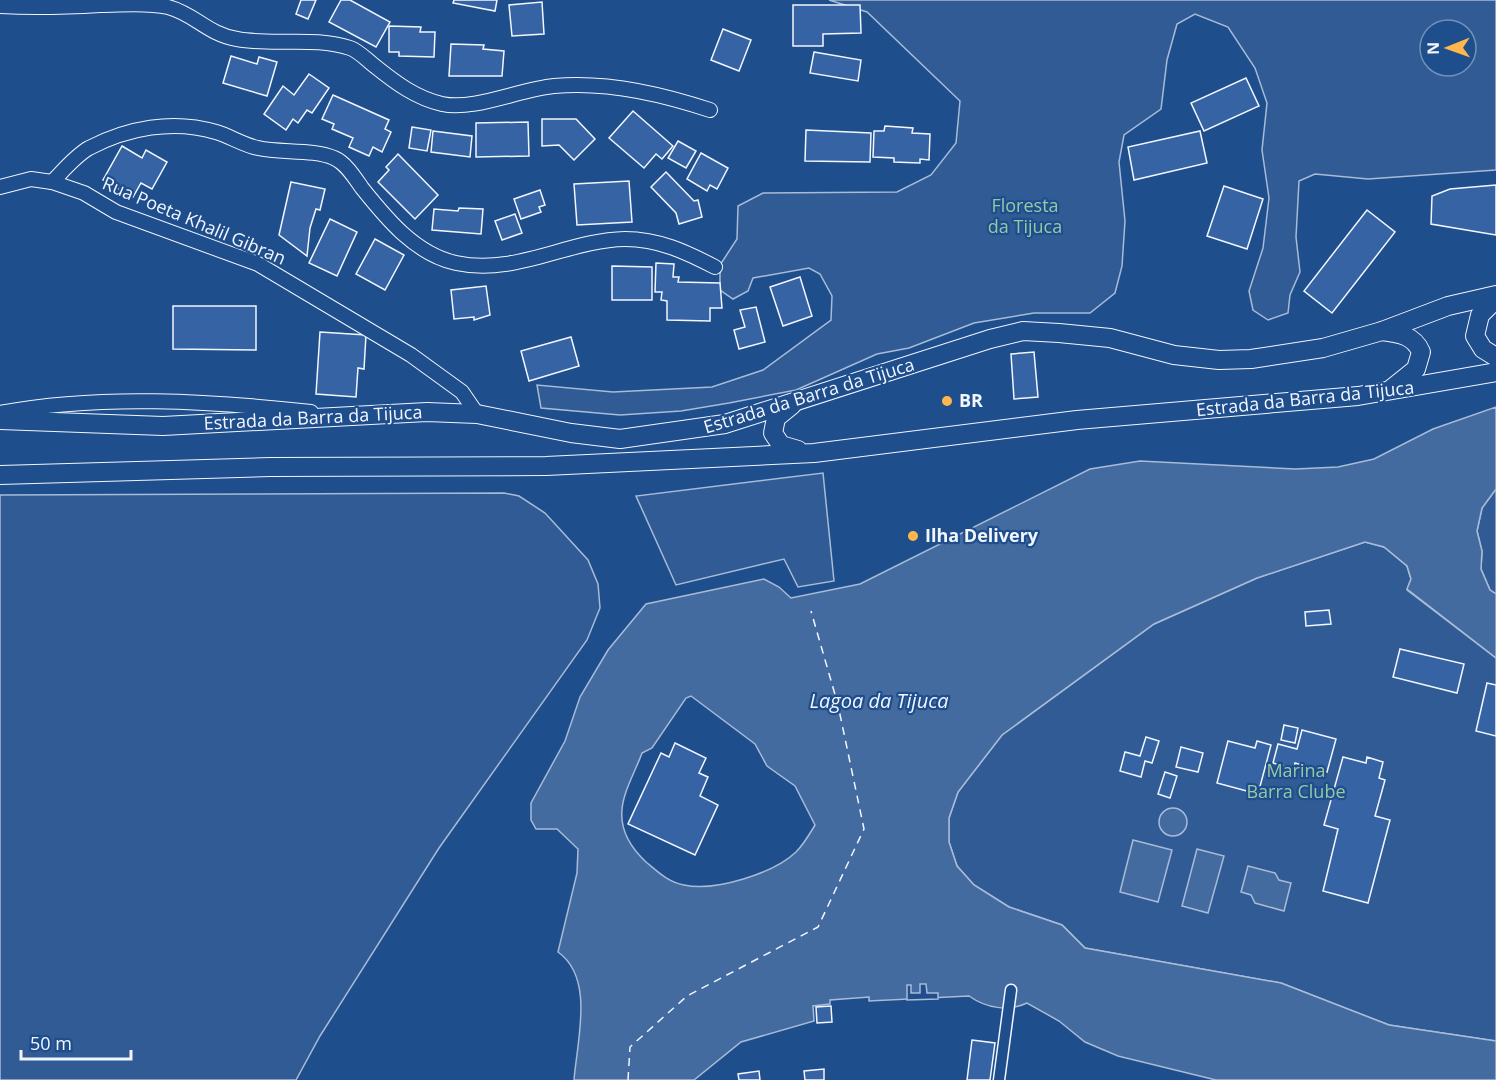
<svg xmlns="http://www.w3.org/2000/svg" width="1496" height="1080" viewBox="0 0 1496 1080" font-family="'Open Sans',sans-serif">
<rect width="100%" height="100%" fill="#1f4e8c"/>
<g fill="#305b95" stroke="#a8bbd7" stroke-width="1.5" fill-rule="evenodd">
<path d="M829 0H1496V170L1368 179 1315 174 1299 181 1296 237 1300 272 1290 295 1288 313 1268 320 1253 310 1249 291 1263 248 1269 198 1262 150 1267 103 1255 68 1228 27 1195 14 1177 24 1167 60 1161 109 1124 135 1119 162 1125 221 1122 266 1115 293 1090 313H1034L974 323 909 348 877 354 796 390 729 403 681 411 620 415 541 408 537 385 613 392 712 387 763 370 831 320 832 296 820 274 809 268 753 278 748 291 733 299 720 290V265L737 239 738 206 763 193 897 192 931 175 956 143 960 101 867 12ZM1430 30H1466V66H1430Z"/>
<polygon points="823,473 834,581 798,587 784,559 676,585 636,496"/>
<polygon points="1496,489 1496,594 1490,590 1481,569 1482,551 1477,531 1482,508"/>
<polygon points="504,493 519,496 545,513 588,560 598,584 600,608 587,640 439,848 320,1036 296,1080 0,1080 0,495"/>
<polygon points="1365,542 1384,547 1407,566 1411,579 1407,590 1496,658 1496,1041 1389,1025 1281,983 1085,948 1062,925 1009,907 974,885 957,866 949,842 949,818 958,792 1002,735 1154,624 1257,578"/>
</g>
<g fill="#446ba0" stroke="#a8bbd7" stroke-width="1.5" fill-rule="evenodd">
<path d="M1496 407V489L1482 508 1477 531 1482 551 1481 569 1490 590 1496 594V658L1407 589 1411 579 1407 566 1384 547 1365 542 1257 578 1154 624 1002 735 958 792 949 818V842L957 866 974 885 1009 907 1062 925 1085 948 1281 983 1389 1025 1496 1041V1080H1216L1118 1056 1085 1042 1059 1021 1027 1003C1008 1012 986 1008 969 996L869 1001V997L830 1000V1004L813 1006 814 1021 741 1042 694 1080H574C577 1041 595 978 558 952L577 873 578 849 557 829H536L531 820V803L565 741 580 697 608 650 646 604 764 579 779 587 791 598 860 584 1090 469 1140 461 1295 469 1338 467 1374 459 1433 429ZM691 696 755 744 767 766 795 786 815 825C809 835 804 844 796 852 774 873 715 892 684 885 668 882 658 872 646 862 631 848 620 831 622 810 623 792 636 770 642 753L652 748 686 698Z"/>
<circle cx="1173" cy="822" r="14"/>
<polygon points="1133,840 1172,850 1158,902 1120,892"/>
<polygon points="1197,849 1224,856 1208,913 1182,906"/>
<polygon points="1248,866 1275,873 1279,880 1291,883 1284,911 1255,903 1251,895 1241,892"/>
</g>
<polygon fill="#1f4e8c" stroke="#a8bbd7" stroke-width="1.5" points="920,984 926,984 927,993 938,993 938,999 907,1000 907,985 911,985 911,993 920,993"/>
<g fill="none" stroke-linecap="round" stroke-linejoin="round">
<polyline stroke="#f2f6ff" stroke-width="1.5" stroke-dasharray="8 6" stroke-linecap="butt" points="628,1080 630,1047 687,996 818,927 864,829 838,705 811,611"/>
</g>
<g fill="#3563a3" stroke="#f2f6ff" stroke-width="1.5">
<polygon points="301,0 316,0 308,19 296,14"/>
<polygon points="341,0 350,0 390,22 376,47 329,22"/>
<polygon points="454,0 497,0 495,11 453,3"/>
<polygon points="542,2 544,34 512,36 509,5"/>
<polygon points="793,5 860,5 861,33 823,34 823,46 793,46"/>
<polygon points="389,26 421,27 420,32 435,32 434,57 399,56 399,52 389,52"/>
<polygon points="723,29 751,40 739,71 711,60"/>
<polygon points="451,44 484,45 483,49 504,51 502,76 449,76"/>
<polygon points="814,52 861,60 858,81 810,73"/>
<polygon points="231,56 257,64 259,57 277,62 267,96 223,83"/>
<polygon points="309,74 329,88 312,113 307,110 298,123 293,119 286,130 264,114 283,86 294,95"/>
<polygon points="1246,78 1259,106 1204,131 1191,103"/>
<polygon points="333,95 389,120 385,129 391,132 382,152 373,147 369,156 349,147 353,138 332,129 334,124 322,119"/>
<polygon points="633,111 673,146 662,159 656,154 644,168 609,138"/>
<polygon points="542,119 576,119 595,139 574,160 559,145 542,146"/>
<polygon points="528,122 529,156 476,157 476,123"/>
<polygon points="885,126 913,128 912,133 930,134 929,160 920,159 920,163 894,162 894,158 873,157 874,131 884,131"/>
<polygon points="412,127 431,130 427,151 409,148"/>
<polygon points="806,130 871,133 870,162 805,161"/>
<polygon points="433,131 472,136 470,157 431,152"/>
<polygon points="1200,131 1207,163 1134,180 1128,147"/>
<polygon points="678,141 696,151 686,168 668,158"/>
<polygon points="122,146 142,158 146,150 167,162 152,189 141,183 133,197 103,180"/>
<polygon points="701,153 728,168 717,189 710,185 707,191 687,179"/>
<polygon points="398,154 438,195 415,219 378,182 389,170 386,167"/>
<polygon points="666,172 694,201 698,200 702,217 679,224 676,213 651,187"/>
<polygon points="629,181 632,222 577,225 574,184"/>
<polygon points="291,182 325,189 320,210 316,209 310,228 307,256 279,235"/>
<polygon points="1496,185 1496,235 1431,224 1432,196 1450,189"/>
<polygon points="1224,186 1263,199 1247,249 1207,236"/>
<polygon points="540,190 545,205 539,207 541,212 521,219 514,199"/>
<polygon points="459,208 483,209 481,234 432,230 434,209 458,211"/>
<polygon points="1367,210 1395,232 1332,313 1304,291"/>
<polygon points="515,214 522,233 502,240 495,221"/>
<polygon points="330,219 357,232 337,276 309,263"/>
<polygon points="375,239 404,255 385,290 356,274"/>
<polygon points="656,263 674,264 673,277 679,277 678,282 720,283 722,308 710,308 710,321 667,320 667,301 661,300 662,292 655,292"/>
<polygon points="612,266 652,267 652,300 612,300"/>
<polygon points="800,277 812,316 783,326 770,287"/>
<polygon points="486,286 490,315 474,320 474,317 454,319 451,290"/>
<polygon points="173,306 256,306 256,350 173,349"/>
<polygon points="756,307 765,342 739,349 734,330 745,327 740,310"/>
<polygon points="320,332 366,335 364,369 358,368 356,397 316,394"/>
<polygon points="571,337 579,366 529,381 521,351"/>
<polygon points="1034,352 1038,397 1014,399 1011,354"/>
<polygon points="1329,610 1331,624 1306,626 1305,612"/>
<polygon points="1400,649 1464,664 1457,693 1393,677"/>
<polygon points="1487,683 1496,685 1496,736 1476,731"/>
<polygon points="1284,725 1298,728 1295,743 1281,740"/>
<polygon points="1302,730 1336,739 1327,772 1295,763 1294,769 1273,763 1278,744 1297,749"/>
<polygon points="1146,737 1159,741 1152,763 1145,761 1141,777 1120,771 1125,752 1140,756"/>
<polygon points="1228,741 1255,748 1257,741 1271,745 1258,794 1217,783"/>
<polygon points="675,743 706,758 699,773 708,777 700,796 718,805 695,855 628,824 661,753 669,757"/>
<polygon points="1181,747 1203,753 1198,772 1176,767"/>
<polygon points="1343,757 1366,763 1367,757 1383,762 1379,778 1385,780 1375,816 1390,820 1368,903 1323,891 1338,829 1324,825"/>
<polygon points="1165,772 1177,776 1170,798 1158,794"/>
<polygon points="831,1006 832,1022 817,1023 816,1007"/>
<polygon points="972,1040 995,1043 990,1080 967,1080"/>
<polygon points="824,1069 824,1080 805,1080 804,1071"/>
<polygon points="759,1071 760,1080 739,1080 738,1074"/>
</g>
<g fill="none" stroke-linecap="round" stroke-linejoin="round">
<g stroke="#f2f6ff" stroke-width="13">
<polyline id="pedestrian" points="999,1080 1011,990"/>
</g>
<g stroke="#f2f6ff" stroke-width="16">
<g id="minor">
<path d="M0 6C34 8 66 7 100 5 122 5 146 2 168 7 195 14 207 34 237 39 274 46 314 36 350 48 359 51 368 61 376 67 396 83 416 98 442 104 474 111 520 89 554 86 605 81 662 94 710 110"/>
<path d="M52 182C63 171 75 156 89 148 127 128 173 119 216 132 230 136 243 145 258 148 280 153 314 149 334 158 346 163 355 178 362 188 386 218 415 254 456 263 515 276 568 240 625 239 659 239 686 252 715 267"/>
<polyline points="0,187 31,179 52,182 84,193 116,212 258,264 411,355 462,392 477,414"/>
<path d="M0 413C99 394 211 401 311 412"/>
</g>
</g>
<g stroke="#f2f6ff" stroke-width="20">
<g id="secondary">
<polyline points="1496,299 1480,315 1475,336 1483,349 1496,357"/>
<path d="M1382 331C1398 333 1414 335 1421 352L1416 369 1391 389"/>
<polyline points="792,405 776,418 773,433 781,445 798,450"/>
<polyline points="0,420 163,426 427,412 477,414 571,433 620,439 725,424 990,339 1023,331 1059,333 1110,338 1174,355 1219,360 1251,359 1323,348 1382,331 1448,306 1496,295"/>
<polyline points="0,475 270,467 546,466 814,453 1077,420 1358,396 1496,372"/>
</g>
</g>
<use href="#pedestrian" stroke="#1f4e8c" stroke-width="10"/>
<use href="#minor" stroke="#1f4e8c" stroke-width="14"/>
<use href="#secondary" stroke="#1f4e8c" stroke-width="18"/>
</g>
<g fill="#ffb74d" stroke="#1f4e8c" stroke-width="2">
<circle cx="947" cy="401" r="6"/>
<circle cx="913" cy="536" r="6"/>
</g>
<g text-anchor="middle" stroke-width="4.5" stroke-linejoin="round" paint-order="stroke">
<g font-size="18" fill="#97c8a6" stroke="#1f4e8c">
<text x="1025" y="212">Floresta<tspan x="1025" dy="21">da Tijuca</tspan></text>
<text x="1296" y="777">Marina<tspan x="1296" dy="21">Barra Clube</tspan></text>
</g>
<g font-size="18" fill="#f2f6ff" stroke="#1f4e8c">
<text transform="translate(194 221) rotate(23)" y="6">Rua Poeta Khalil Gibran</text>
<text transform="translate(809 396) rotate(-17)" y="6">Estrada da Barra da Tijuca</text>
<text transform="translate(1305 399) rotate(-6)" y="6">Estrada da Barra da Tijuca</text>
<text transform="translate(313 418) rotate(-3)" y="6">Estrada da Barra da Tijuca</text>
</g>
<g font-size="18" font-weight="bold" fill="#f2f6ff" stroke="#1f4e8c" text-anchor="start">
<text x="959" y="407">BR</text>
<text x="925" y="542">Ilha Delivery</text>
</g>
<g font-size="20" font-style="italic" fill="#f2f6ff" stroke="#1f4e8c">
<text x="879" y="708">Lagoa da Tijuca</text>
</g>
</g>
<g transform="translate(1448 48) rotate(269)"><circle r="28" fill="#1f4e8c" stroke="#7391ba" stroke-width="1.5"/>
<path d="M0-4.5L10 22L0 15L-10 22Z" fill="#ffb74d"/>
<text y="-9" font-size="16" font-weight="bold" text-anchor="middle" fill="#f2f6ff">N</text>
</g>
<path d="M21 1050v9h110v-9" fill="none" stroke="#f2f6ff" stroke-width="3"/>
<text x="30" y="1050" font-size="18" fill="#f2f6ff" stroke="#1f4e8c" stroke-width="4.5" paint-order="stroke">50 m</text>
</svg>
